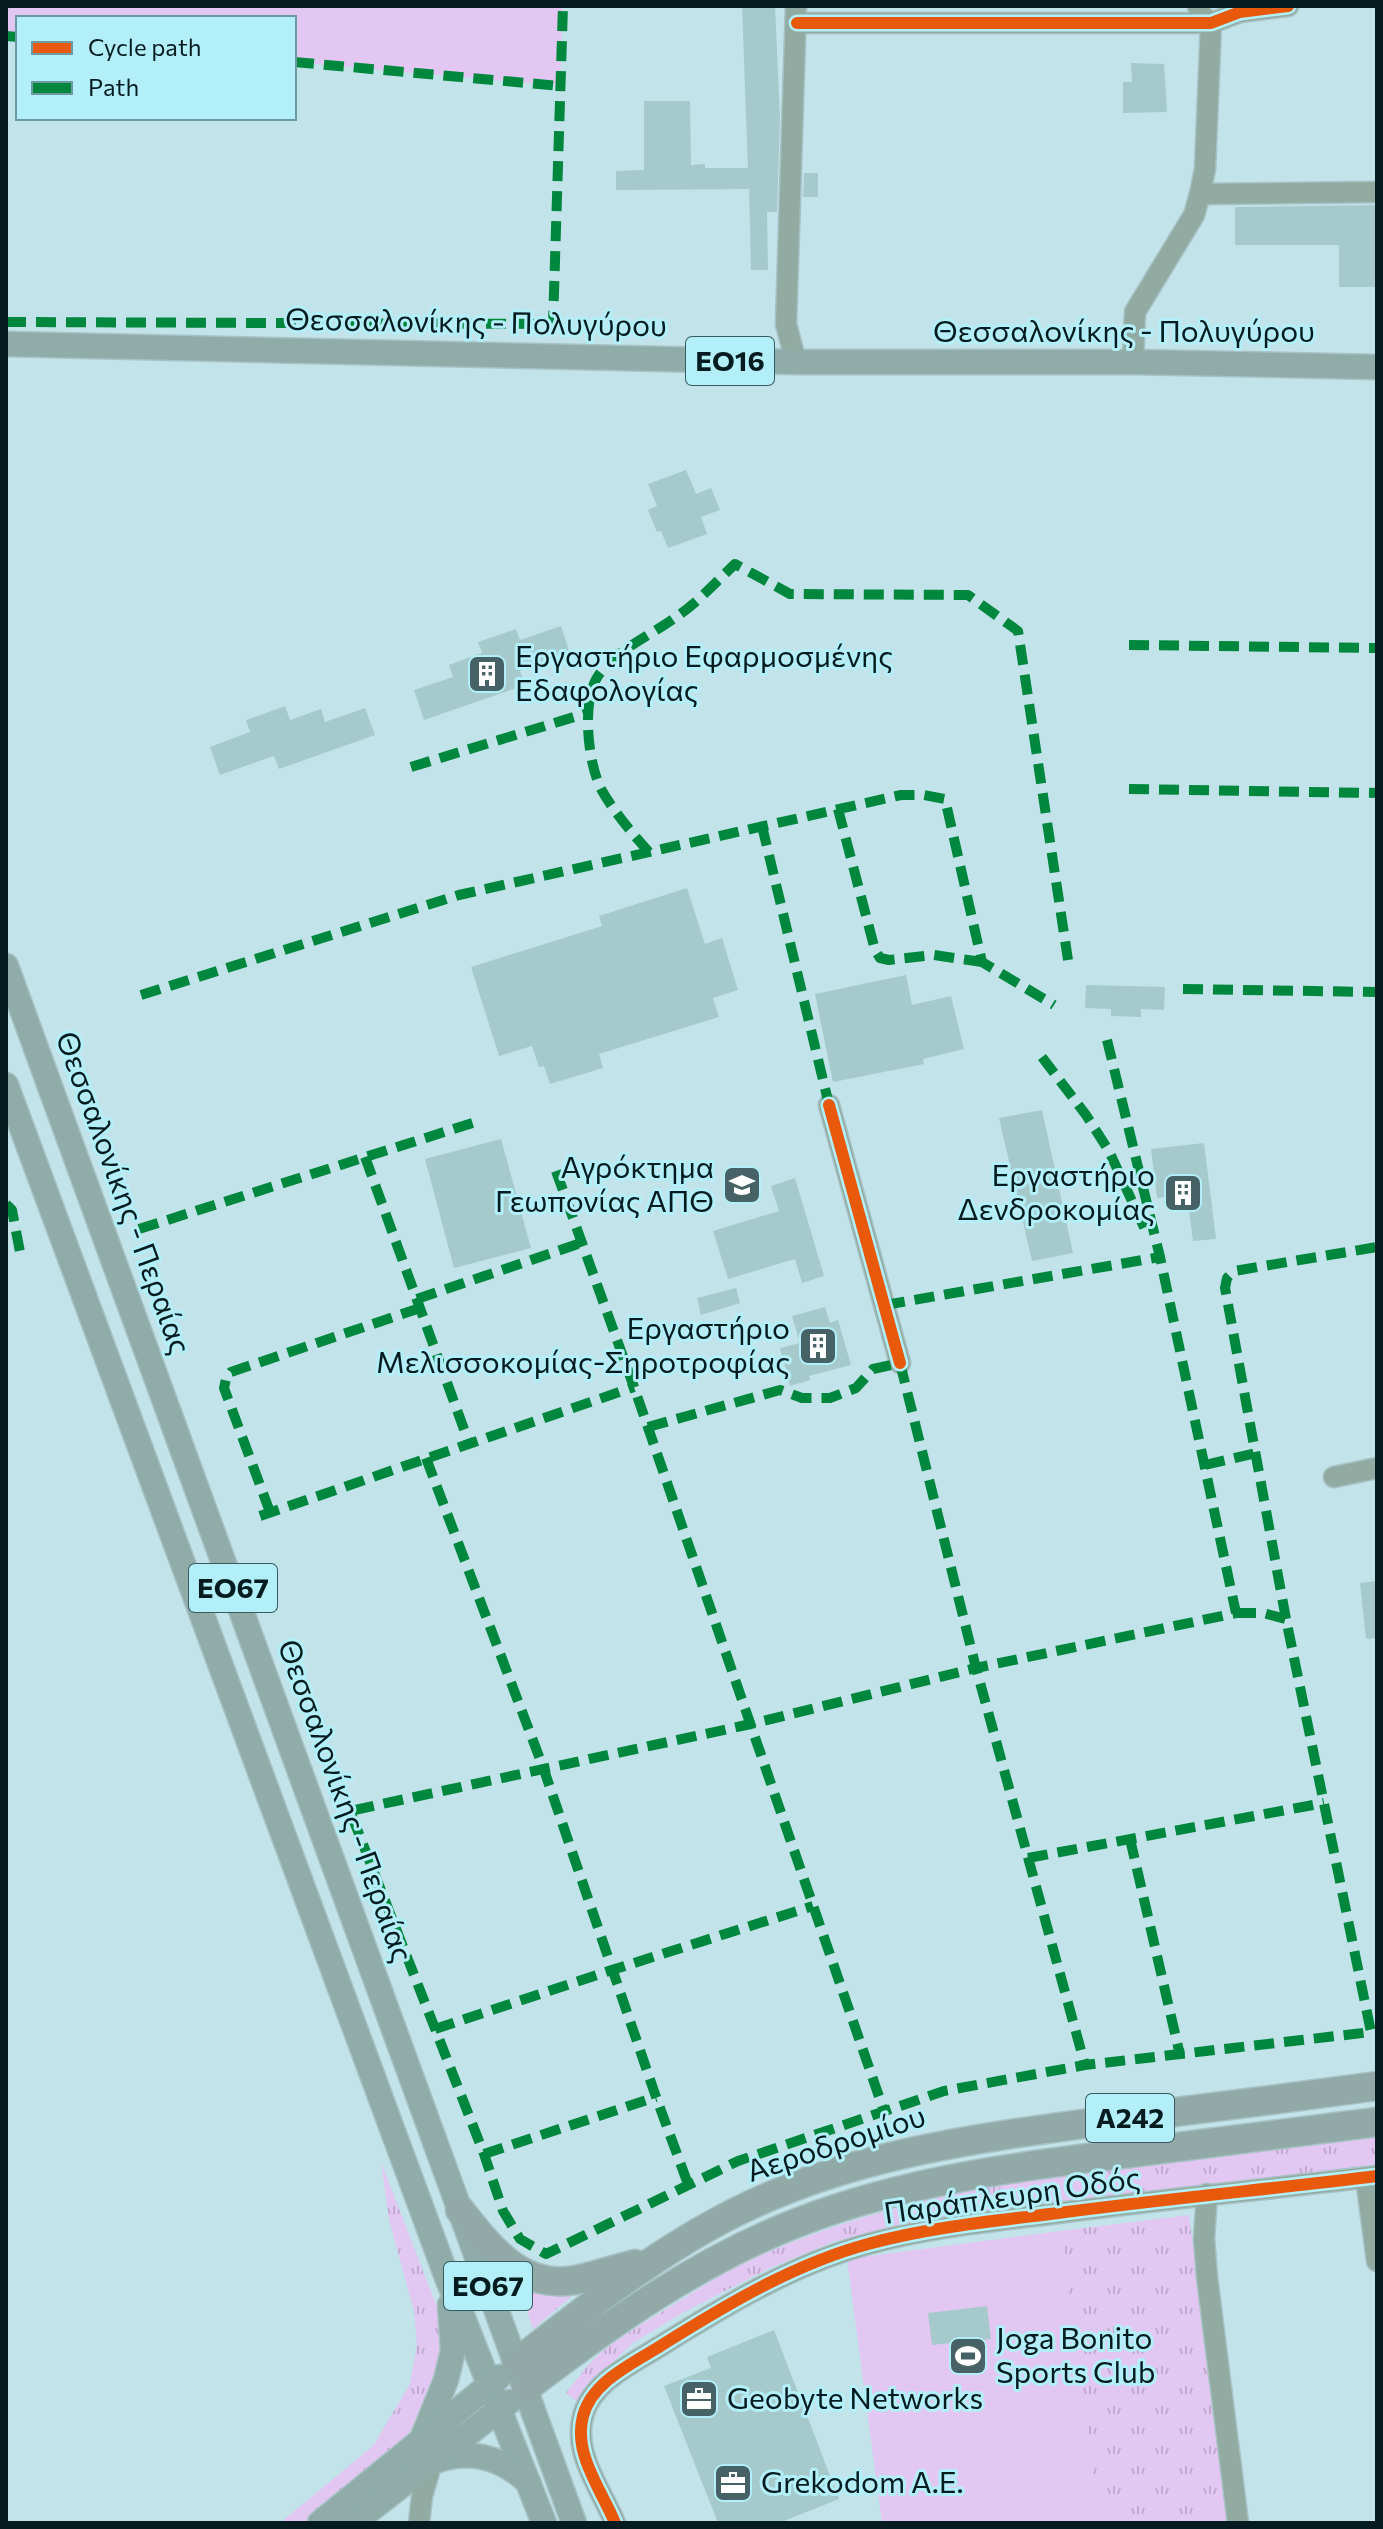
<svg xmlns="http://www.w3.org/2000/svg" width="1383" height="2529" viewBox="0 0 1383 2529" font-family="Commissioner,sans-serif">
<defs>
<pattern id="grass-tufts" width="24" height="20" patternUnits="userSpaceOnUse" patternTransform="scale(2)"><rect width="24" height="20" fill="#e2c7f2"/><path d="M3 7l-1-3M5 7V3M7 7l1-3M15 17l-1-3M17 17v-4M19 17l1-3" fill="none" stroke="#c0aacf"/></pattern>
</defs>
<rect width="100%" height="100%" fill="#c2e3e9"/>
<g fill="url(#grass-tufts)">
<path d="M1377 2135V2164L948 2218 835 2241 770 2268 684 2312 633 2343 600 2374 577 2401 566 2393C575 2382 583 2370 593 2360 616 2338 646 2322 673 2305 693 2293 713 2279 735 2268 923 2174 1170 2160 1377 2135Z"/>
<polygon points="381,2162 437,2307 440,2345 435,2376 409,2434 394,2450 308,2523 280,2523 373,2446 410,2384 417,2345 414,2311 389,2220"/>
<polygon points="1189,2215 1230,2523 1098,2523 1060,2231"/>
<polygon points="516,2276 579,2290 533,2329"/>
</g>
<g fill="#e2c7f2">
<polygon points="6,6 563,6 560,86 294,62 294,18 18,18 18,37 6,36"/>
<polygon points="1060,2231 1098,2523 882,2523 847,2259"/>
</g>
<g fill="#a6cacb">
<polygon points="742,6 775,6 780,117 777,212 767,212 768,270 751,270 749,189 616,190 616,171 644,170 644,101 690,101 691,165 705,164 705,168 748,168"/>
<polygon points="1131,63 1164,64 1167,112 1123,113 1123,82 1132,82"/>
<polygon points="804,173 818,173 818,197 803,197"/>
<polygon points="1377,205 1377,287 1339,287 1339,245 1235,245 1235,207"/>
<polygon points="686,470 696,494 711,488 720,510 701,517 707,534 668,548 661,531 657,532 648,510 657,506 648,484"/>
<polygon points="561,626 570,654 520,671 525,685 424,720 414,690 453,677 449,665 482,653 478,642 516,629 520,640"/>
<polygon points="285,706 290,720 321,709 325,722 365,708 375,735 279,769 274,756 220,775 210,747 250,732 246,720"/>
<polygon points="687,888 705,944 722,938 738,990 713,998 719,1017 599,1054 603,1068 550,1084 544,1066 539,1067 532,1046 499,1056 471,967 602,926 599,916"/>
<polygon points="906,975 912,1005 951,996 964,1049 923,1059 924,1064 833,1082 815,994"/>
<polygon points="1086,985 1165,987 1164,1010 1141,1009 1141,1017 1111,1016 1111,1009 1085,1008"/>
<polygon points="1042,1110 1073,1253 1032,1261 999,1118"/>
<polygon points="501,1139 531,1248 454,1268 425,1159"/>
<polygon points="1204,1143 1216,1239 1193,1241 1187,1194 1157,1198 1151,1149"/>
<polygon points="795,1178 824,1276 802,1283 795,1259 728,1279 713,1231 779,1211 771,1186"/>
<polygon points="736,1288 740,1303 701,1315 697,1298"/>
<polygon points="825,1307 830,1323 838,1320 851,1365 809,1376 810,1380 790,1386 780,1348 800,1343 792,1316"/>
<polygon points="1377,1581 1377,1638 1366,1639 1360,1583"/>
<polygon points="987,2306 991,2339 932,2345 928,2313"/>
<polygon points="774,2330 839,2499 779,2523 718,2523 664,2386 711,2368 707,2357"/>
</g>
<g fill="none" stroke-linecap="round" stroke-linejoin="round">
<g stroke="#a7c1c5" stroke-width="23">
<g id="minor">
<polyline points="797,23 1211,23 1240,12 1288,6"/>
<polyline points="1200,194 1377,192"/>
<polyline points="796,362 786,324 796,6"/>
<polyline points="1133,362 1135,312 1194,215 1200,194 1205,169 1211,23 1201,15 1198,6"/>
<polyline points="829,1105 900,1363"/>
<polyline points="1334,1477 1377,1468"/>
<polyline points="1366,2178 1377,2261"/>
<polyline points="1207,2194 1204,2238 1207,2277 1238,2523"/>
<polyline points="419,2523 422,2496 432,2462"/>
<path d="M615 2523C601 2489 573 2454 583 2416 592 2381 634 2363 662 2345 726 2305 794 2264 868 2244 930 2227 995 2221 1058 2213 1165 2199 1271 2189 1377 2176"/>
</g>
</g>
<g stroke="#a7c1c5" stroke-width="27">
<g id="major">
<polyline points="6,344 796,362 1133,362 1377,367"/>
<polyline points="6,966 574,2523"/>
<polyline points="6,1085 448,2280 544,2523"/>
<polyline points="422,2439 446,2380 453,2351 450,2305"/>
<path d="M438 2460C473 2449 502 2458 528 2482"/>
<polyline points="320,2523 499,2377"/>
<polyline points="353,2523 509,2402"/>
</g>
</g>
<g stroke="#a7c1c5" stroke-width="31">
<g id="highway">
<path d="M460 2210C489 2247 522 2290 575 2280 595 2276 615 2269 635 2264"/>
<path d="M516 2363C587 2308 656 2252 736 2212 853 2153 984 2137 1112 2120 1200 2109 1289 2098 1377 2086"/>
<path d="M526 2388C611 2323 698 2261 799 2222 905 2181 1018 2166 1130 2153 1213 2142 1295 2132 1377 2122"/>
</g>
</g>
<use href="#minor" stroke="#91aba2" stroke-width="20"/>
<use href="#major" stroke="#8faca8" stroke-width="24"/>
<use href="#highway" stroke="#91aaa8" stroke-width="28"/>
<g stroke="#00873e" stroke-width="10" stroke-dasharray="20 10" stroke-linecap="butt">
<polyline points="6,36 18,37"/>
<polyline points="294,62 560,86"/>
<polyline points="6,322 553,324 563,6"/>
<polyline points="1129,645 1377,648"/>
<polyline points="411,767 587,713"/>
<polyline points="1129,789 1377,793"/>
<polyline points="838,809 875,950 880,958 889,960 934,955 982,962"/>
<polyline points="762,826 829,1105"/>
<path d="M649 852C631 832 614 812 601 789 588 763 581 701 598 676 617 649 650 636 676 617 697 603 716 582 735 564L790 594 968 595 1018 631 1068 960"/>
<polyline points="1183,989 1377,992"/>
<polyline points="141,995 459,895 901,795 924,795 945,799 982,962 1054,1005"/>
<polyline points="1107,1040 1160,1257 1236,1613"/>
<polyline points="1042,1057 1086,1115 1109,1151 1148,1236"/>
<polyline points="365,1157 469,1443"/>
<polyline points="556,1171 634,1387 884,2111"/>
<polyline points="6,1204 12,1210 20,1252"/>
<polyline points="139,1229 482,1120"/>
<polyline points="417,1299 581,1243"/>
<polyline points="885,1305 1160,1257"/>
<polyline points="648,1427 780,1390 802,1398 830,1398 856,1388 873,1369 900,1363 976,1668 1085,2065"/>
<polyline points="426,1458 543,1767 656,2097 688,2184"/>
<polyline points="1205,1465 1256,1453"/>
<polyline points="270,1512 224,1388 226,1379 231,1372 420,1308"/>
<polyline points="260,1516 634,1387"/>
<polygon points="1236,1613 1263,1613 1286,1619 1371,2032 1085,2065 944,2091 738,2161 546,2254 520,2239 503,2211 484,2154 350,1811 751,1724 976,1668"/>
<polyline points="1286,1619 1225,1288 1227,1278 1234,1271 1377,1247"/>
<polyline points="1130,1839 1180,2055"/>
<polyline points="1028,1858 1324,1803"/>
<polyline points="435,2029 612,1970 813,1906"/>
<polyline points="484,2154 656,2097"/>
</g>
<g stroke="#b3eff8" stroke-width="17">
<g id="cycleway">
<polyline points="797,23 1211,23 1240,12 1288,6"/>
<polyline points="829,1105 900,1363"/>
<path d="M615 2523C601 2489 573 2454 583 2416 592 2381 634 2363 662 2345 726 2305 794 2264 868 2244 930 2227 995 2221 1058 2213 1165 2199 1271 2189 1377 2176"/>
</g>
</g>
<use href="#cycleway" stroke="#e8590c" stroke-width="12"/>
</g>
<defs>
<g id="building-square" transform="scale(2)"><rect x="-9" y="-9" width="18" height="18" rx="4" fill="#466266" stroke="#b3eff8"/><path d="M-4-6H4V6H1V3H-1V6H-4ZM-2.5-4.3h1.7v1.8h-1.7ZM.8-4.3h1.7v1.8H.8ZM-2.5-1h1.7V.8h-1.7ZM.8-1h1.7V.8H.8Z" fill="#fff"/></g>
<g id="university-square" transform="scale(2)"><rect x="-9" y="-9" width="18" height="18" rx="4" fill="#466266" stroke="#b3eff8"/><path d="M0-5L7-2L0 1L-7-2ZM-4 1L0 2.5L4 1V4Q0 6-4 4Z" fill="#fff"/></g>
<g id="stadium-square" transform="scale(2)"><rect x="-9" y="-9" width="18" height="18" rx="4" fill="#466266" stroke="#b3eff8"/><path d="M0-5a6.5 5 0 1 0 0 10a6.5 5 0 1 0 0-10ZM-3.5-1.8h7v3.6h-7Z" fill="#fff"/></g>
<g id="office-square" transform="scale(2)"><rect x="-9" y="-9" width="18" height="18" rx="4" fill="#466266" stroke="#b3eff8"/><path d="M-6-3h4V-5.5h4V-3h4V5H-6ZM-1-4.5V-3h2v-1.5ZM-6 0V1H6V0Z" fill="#fff"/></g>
</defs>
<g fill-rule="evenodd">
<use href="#building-square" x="487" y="674"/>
<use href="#university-square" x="742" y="1185"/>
<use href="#building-square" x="1183" y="1193"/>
<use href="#building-square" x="818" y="1346"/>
<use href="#stadium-square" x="968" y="2356"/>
<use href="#office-square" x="699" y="2399"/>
<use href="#office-square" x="733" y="2483"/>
</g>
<g text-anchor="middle" stroke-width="6" stroke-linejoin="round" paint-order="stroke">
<g fill="#b3eff8" stroke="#385b61" stroke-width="2">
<rect x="686" y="337" width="88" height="48" rx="6"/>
<rect x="189" y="1564" width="88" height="48" rx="6"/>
<rect x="1086" y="2094" width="88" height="48" rx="6"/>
<rect x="444" y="2262" width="88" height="48" rx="6"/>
</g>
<g font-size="28" font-weight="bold" fill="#041c20">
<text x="730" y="371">ΕΟ16</text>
<text x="233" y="1598">ΕΟ67</text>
<text x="1130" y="2128">Α242</text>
<text x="488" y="2296">ΕΟ67</text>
</g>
<g font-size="30" fill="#041c20" stroke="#b3eff8">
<text transform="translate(476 323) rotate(1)" y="10">Θεσσαλονίκης - Πολυγύρου</text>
<text x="1124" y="342">Θεσσαλονίκης - Πολυγύρου</text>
<text transform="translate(123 1193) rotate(70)" y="10">Θεσσαλονίκης - Περαίας</text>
<text transform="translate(345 1801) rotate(70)" y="10">Θεσσαλονίκης - Περαίας</text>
<text transform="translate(836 2144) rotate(-18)" y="10">Αεροδρομίου</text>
<text transform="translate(1012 2196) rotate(-8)" y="10">Παράπλευρη Οδός</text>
</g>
<g font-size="30" fill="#041c20" stroke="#b3eff8" text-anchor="start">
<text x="515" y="667">Εργαστήριο Εφαρμοσμένης<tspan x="515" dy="34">Εδαφολογίας</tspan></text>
<text x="714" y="1178" text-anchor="end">Αγρόκτημα<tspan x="714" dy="34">Γεωπονίας ΑΠΘ</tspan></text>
<text x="1155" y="1186" text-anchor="end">Εργαστήριο<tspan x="1155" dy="34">Δενδροκομίας</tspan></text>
<text x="790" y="1339" text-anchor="end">Εργαστήριο<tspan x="790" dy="34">Μελισσοκομίας-Σηροτροφίας</tspan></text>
<text x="996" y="2349">Joga Bonito<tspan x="996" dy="34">Sports Club</tspan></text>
<text x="727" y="2409">Geobyte Networks</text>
<text x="761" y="2493">Grekodom Α.Ε.</text>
</g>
</g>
<rect width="1383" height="2529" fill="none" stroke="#041c20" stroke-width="16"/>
<rect x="16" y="16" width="280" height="104" fill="#b3eff8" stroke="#6d9ba2" stroke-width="2"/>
<rect x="32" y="42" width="40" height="12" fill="#e8590c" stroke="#6d9ba2" stroke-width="2"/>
<text x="88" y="56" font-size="24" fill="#041c20">Cycle path</text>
<rect x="32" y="82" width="40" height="12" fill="#00873e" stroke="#6d9ba2" stroke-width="2"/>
<text x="88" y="96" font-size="24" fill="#041c20">Path</text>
</svg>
